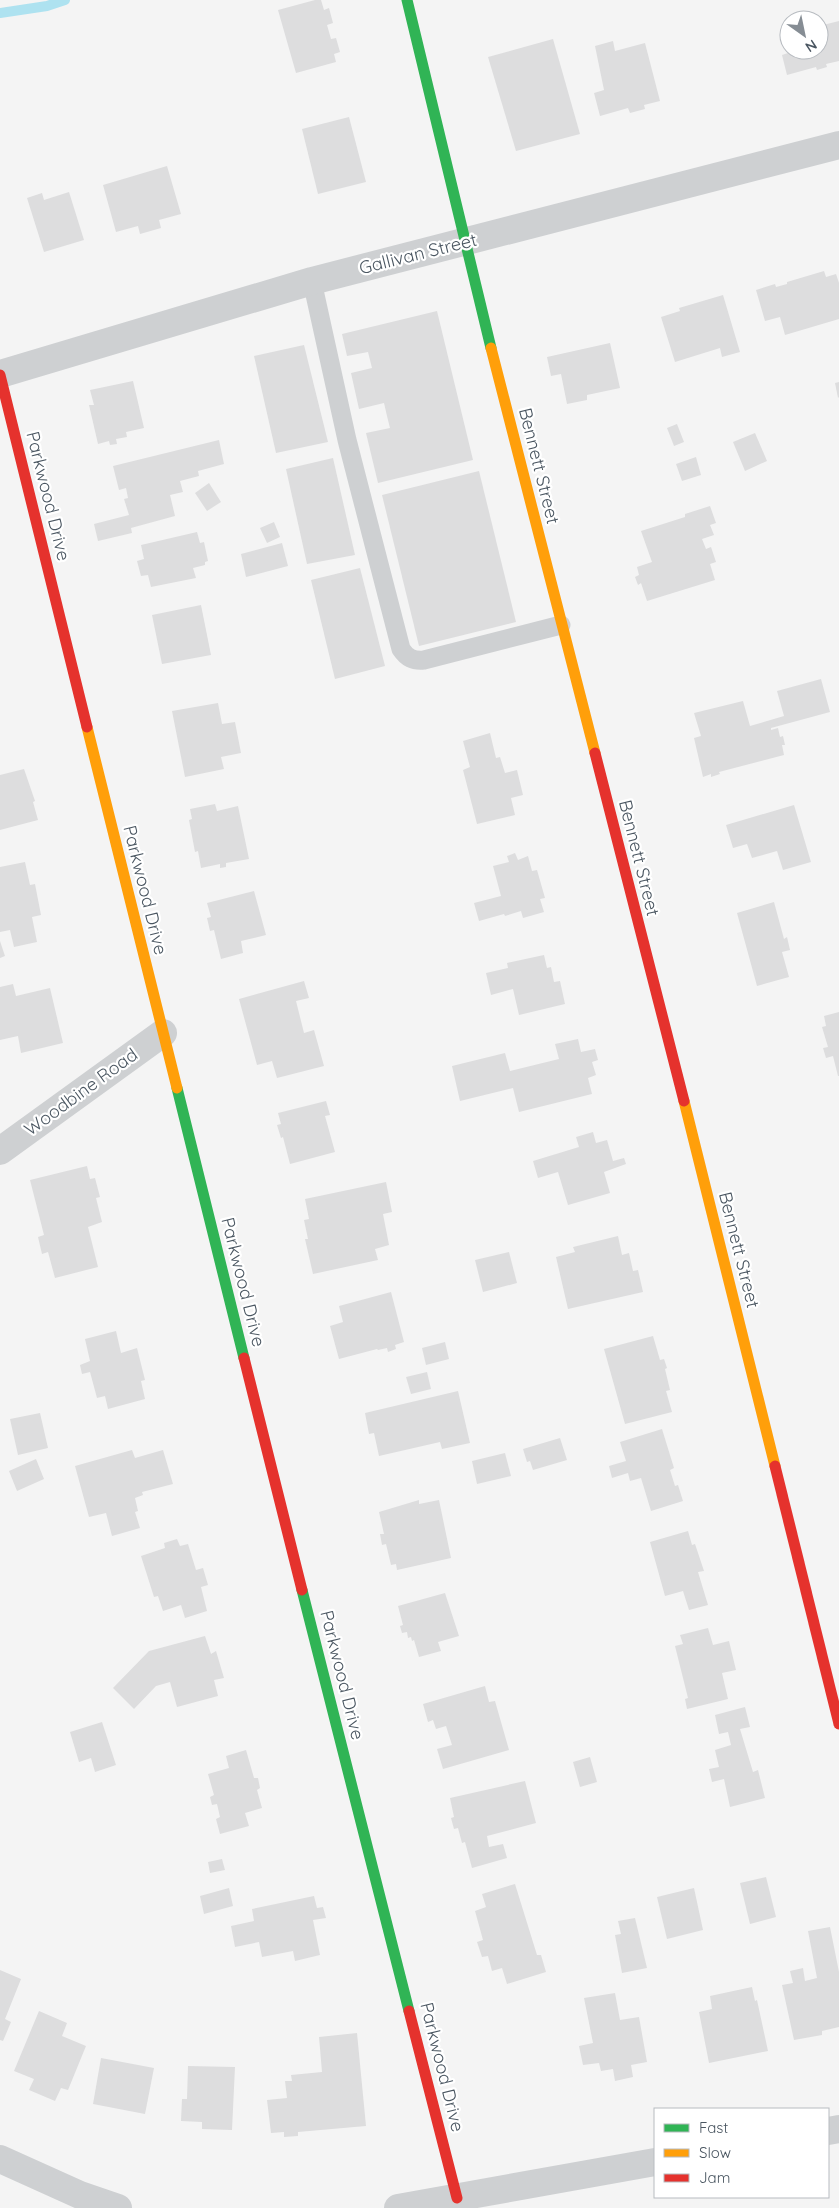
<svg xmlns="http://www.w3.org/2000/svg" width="839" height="2208" viewBox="0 0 839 2208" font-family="Quicksand,sans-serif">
<rect width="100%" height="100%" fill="#f4f4f4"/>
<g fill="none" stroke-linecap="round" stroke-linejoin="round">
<polyline stroke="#aee2f0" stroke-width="10" points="0,13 47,6 65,0"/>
</g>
<g fill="#ddddde">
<polygon points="315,0 321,0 324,10 329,8 333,23 327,25 331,39 336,38 340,52 334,54 336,62 296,73 278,10"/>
<polygon points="839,21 839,61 826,64 827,67 817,70 816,67 787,75 782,55 788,53 784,36 789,34 789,50 819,50 819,26"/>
<polygon points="553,39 580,134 516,151 488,57"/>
<polygon points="613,41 615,51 645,43 660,101 644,105 645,109 630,113 628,108 600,116 594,93 604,90 595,46"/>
<polygon points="349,117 366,182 318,194 302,129"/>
<polygon points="167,166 181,214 159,220 161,228 140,234 138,226 116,232 103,185"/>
<polygon points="69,192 84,240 44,252 27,198 42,193 44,200"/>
<polygon points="824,271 826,277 836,274 839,283 839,319 785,335 780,317 765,321 756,290 775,284 776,287 787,284 787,282"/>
<polygon points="723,295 740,352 722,357 720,348 675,362 661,317 680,311 679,308"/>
<polygon points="437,311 473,460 378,483 366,433 390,428 387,416 384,403 359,409 351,373 372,368 368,352 347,356 342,334"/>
<polygon points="610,343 620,388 587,395 587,400 567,404 561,374 551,376 547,357"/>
<polygon points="304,345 328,442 276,453 254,356"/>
<polygon points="133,381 144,428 126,432 127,437 116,439 117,444 110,445 109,441 98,444 89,405 94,405 90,390"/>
<polygon points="839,382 839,397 838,398 835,383"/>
<polygon points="677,424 684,442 674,446 667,428"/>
<polygon points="755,433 767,461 745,471 733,442"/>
<polygon points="219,440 224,464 198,471 199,476 180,481 183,492 170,495 175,516 131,528 132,533 98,541 94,524 129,515 124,499 128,498 126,488 119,490 113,466"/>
<polygon points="696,457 701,475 682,481 676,464"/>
<polygon points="333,458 355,555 307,564 286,469"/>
<polygon points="479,471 516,622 419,646 382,495"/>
<polygon points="209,483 221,502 207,511 195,493"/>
<polygon points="710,506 716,523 710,525 714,535 702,539 706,549 711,547 716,562 710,564 715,580 647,601 641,583 638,585 635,577 639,575 637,567 652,562 641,531 685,517 685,514"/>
<polygon points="274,522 280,537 267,543 260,528"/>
<polygon points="197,532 200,543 204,542 208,561 205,562 205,565 193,568 196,578 151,587 148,575 141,576 137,561 144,559 141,545"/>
<polygon points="282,543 288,566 246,577 241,554"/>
<polygon points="360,568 385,666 335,679 311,580"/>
<polygon points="201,605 211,655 162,664 152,615"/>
<polygon points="821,679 830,712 771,728 771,730 778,728 780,737 783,736 785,745 782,745 784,755 719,772 720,774 711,777 711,774 703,777 694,738 701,736 694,713 743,701 750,726 784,716 777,691"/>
<polygon points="218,703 222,724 235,722 241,753 221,757 224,769 185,777 172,711"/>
<polygon points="490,733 496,758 500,757 505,773 517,770 523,795 511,798 515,815 477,824 463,770 470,767 463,741"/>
<polygon points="24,769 35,801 33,802 38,820 0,830 0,775"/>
<polygon points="215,804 217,811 238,806 249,859 226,863 226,867 220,868 220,864 201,868 198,851 195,852 189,820 192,819 190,809"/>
<polygon points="794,805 811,862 783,870 777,851 752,858 747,844 733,848 726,825"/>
<polygon points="515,853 518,860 528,856 532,871 537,870 545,898 540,899 544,912 523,918 521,911 505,916 504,914 479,921 474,903 501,896 493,866 509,862 507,856"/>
<polygon points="25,862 30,885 35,884 41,915 32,917 37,942 14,947 10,930 0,932 0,867"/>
<polygon points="254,891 266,935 241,941 243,953 221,959 214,930 210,931 207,918 211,917 207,903"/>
<polygon points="774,902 784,939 787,937 790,950 782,952 789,977 757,986 737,913"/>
<polygon points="0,941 5,956 0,958"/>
<polygon points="544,955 547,968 551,967 554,982 560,981 565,1004 519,1015 513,989 491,995 486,973 508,968 507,963"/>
<polygon points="304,981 309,998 296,1001 304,1033 314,1030 324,1066 277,1078 272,1061 257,1065 239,999"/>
<polygon points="13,984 16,996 50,988 63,1043 21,1053 18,1036 0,1040 0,987"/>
<polygon points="839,1012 839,1076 838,1076 833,1056 826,1058 823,1048 828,1047 822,1027 826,1026 824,1016"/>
<polygon points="578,1039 581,1052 595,1049 598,1060 592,1062 596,1075 588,1078 592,1094 519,1112 513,1088 460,1101 452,1066 505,1053 510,1071 559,1059 555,1044"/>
<polygon points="326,1101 330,1115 325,1116 335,1152 290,1164 283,1137 281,1138 277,1125 281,1124 278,1113"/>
<polygon points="593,1132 596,1143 607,1140 613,1161 624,1158 626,1164 604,1172 610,1193 568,1205 558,1172 538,1178 533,1161 579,1147 576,1137"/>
<polygon points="87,1166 90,1179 95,1178 100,1197 96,1198 102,1222 88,1227 98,1267 55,1278 48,1252 42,1254 38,1237 44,1235 30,1180"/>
<polygon points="386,1182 392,1212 383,1214 389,1245 375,1249 378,1260 313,1274 305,1239 308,1239 304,1220 309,1219 305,1199"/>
<polygon points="618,1236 622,1255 629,1253 633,1271 638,1270 643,1292 568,1309 556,1257 575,1252 573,1247"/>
<polygon points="509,1252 517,1283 483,1292 475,1260"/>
<polygon points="391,1292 404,1342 395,1345 396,1349 388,1352 387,1348 378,1350 377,1349 339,1359 330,1326 343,1322 339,1306"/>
<polygon points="116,1331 121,1353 137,1348 145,1380 141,1381 145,1399 108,1409 105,1396 97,1398 90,1372 82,1374 80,1365 90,1361 85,1339"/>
<polygon points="653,1336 660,1360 664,1359 667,1368 665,1369 670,1390 666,1391 672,1412 625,1424 604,1349"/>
<polygon points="445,1342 449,1359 426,1365 422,1348"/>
<polygon points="427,1372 431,1389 411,1394 406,1377"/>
<polygon points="458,1391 470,1443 442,1449 440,1442 379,1456 374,1433 369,1434 365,1413"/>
<polygon points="40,1413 48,1448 18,1455 10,1419"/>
<polygon points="662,1429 674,1468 670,1470 675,1486 678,1485 683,1501 651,1511 641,1478 630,1481 628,1473 612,1478 609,1466 626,1461 620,1442"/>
<polygon points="560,1438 567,1460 533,1470 530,1461 527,1462 523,1449"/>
<polygon points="132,1450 135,1458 163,1450 173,1484 142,1492 143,1495 135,1498 138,1511 135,1512 140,1528 112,1536 106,1513 89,1517 75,1466"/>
<polygon points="505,1453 511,1476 477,1484 472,1461"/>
<polygon points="36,1459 44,1479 17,1491 9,1471"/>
<polygon points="419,1500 419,1504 439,1500 451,1558 397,1570 396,1564 391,1565 386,1544 382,1545 380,1534 384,1534 379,1512"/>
<polygon points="688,1531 692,1545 695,1544 704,1571 698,1572 708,1605 689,1610 683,1591 665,1596 650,1542"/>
<polygon points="177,1539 180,1546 188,1544 196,1570 203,1568 208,1585 201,1587 207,1611 185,1618 181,1605 163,1611 158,1596 154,1597 141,1556 165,1548 164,1543"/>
<polygon points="445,1593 459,1636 438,1642 441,1651 419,1657 414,1640 412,1641 411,1637 408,1638 407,1632 402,1633 400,1626 403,1625 398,1606"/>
<polygon points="708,1628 713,1645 729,1641 736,1670 722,1673 728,1699 687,1709 685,1699 688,1698 675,1646 683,1644 680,1635"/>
<polygon points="205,1636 211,1654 216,1651 224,1678 214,1680 218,1696 177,1707 170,1682 156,1686 134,1709 113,1688 149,1651"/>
<polygon points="485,1686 489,1702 495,1701 509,1750 443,1769 437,1749 452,1745 446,1726 436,1729 433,1720 428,1722 423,1704"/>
<polygon points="745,1707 750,1727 740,1729 753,1772 758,1770 765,1798 730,1807 724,1779 712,1782 709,1769 719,1767 715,1750 731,1745 728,1732 719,1734 715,1715"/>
<polygon points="102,1722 116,1765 95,1772 91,1758 79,1762 70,1732"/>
<polygon points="246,1750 254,1778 258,1778 260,1788 257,1790 262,1808 245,1813 249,1826 220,1834 216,1819 220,1817 217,1804 212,1805 210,1797 214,1795 208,1774 229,1768 226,1756"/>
<polygon points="590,1757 597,1782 580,1787 573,1762"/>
<polygon points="525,1781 536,1823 487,1836 489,1847 503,1844 507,1858 472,1868 465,1842 462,1843 458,1828 454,1829 451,1818 454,1817 450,1798"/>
<polygon points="222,1859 225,1870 210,1873 208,1862"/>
<polygon points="766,1877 776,1917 750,1924 740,1883"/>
<polygon points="515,1884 537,1955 541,1955 546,1972 507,1984 502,1968 492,1971 488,1956 482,1957 477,1942 483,1940 475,1911 486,1907 482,1894"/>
<polygon points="229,1888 233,1906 204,1914 200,1896"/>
<polygon points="694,1888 703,1930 667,1939 657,1897"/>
<polygon points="314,1896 317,1908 323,1907 326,1918 313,1920 320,1955 295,1961 293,1951 262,1957 259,1942 235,1947 231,1926 254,1921 252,1909"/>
<polygon points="635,1918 647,1968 622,1973 615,1935 621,1934 618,1921"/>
<polygon points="830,1927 839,1972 839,2027 822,2031 822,2035 794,2040 782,1985 793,1983 790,1971 803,1968 805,1981 817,1978 808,1931"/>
<polygon points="0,1970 21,1979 5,2019 11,2022 3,2041 0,2040"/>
<polygon points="752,1987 755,2001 757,2000 768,2051 709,2063 699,2012 712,2009 710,1996"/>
<polygon points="615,1993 620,2020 639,2017 647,2062 631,2065 633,2077 615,2081 613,2069 601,2071 599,2063 583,2065 579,2046 593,2043 584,1998"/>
<polygon points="39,2011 67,2023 62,2036 86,2046 68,2090 61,2088 55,2101 29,2090 34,2079 14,2071"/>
<polygon points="357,2033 366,2126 298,2132 298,2136 284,2137 284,2132 271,2133 267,2100 287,2098 285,2081 292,2081 291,2075 322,2072 319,2037"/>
<polygon points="101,2058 154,2068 145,2114 93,2104"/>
<polygon points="188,2066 235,2067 232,2130 202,2129 202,2122 181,2121 182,2099 187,2099"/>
</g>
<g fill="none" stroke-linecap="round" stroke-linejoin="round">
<path stroke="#ced0d2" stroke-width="19" d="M312 281 347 440 401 649C407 658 413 661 424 660L561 625"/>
<g stroke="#ced0d2" stroke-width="28">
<polyline points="0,374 312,281 839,145"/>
<polyline points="0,1151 163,1033"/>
<polyline points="828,2131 839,2129"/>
<polyline points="0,2159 80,2195 118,2208"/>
<polyline points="398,2208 655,2162"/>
</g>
<g stroke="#30b455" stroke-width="11">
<polyline points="407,0 491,348"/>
<polyline points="177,1088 244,1358"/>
<polyline points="302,1590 409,2011"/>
</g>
<g stroke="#ff9f0a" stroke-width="11">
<polyline points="491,348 595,753"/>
<polyline points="87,727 177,1088"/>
<polyline points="684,1101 775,1466"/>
</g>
<g stroke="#e5322d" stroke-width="11">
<polyline points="0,375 87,727"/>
<polyline points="595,753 684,1101"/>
<polyline points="244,1358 302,1590"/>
<polyline points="775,1466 839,1724"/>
<polyline points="409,2011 457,2198"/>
</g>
</g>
<g text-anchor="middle" stroke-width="4.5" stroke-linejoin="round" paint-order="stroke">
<g font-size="18" fill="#4a5661" stroke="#fff">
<text transform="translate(418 254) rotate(-14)" y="6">Gallivan Street</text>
<text transform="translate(539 466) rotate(76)" y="6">Bennett Street</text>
<text transform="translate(48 496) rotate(76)" y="6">Parkwood Drive</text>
<text transform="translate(639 858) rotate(76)" y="6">Bennett Street</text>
<text transform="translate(145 890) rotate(76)" y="6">Parkwood Drive</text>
<text transform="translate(81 1092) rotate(-36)" y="6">Woodbine Road</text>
<text transform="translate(739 1250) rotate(76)" y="6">Bennett Street</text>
<text transform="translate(243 1282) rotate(76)" y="6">Parkwood Drive</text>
<text transform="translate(342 1675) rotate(76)" y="6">Parkwood Drive</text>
<text transform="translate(442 2067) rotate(76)" y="6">Parkwood Drive</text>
</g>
</g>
<rect x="654" y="2108" width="175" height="90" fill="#ffffff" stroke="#b7bbc0"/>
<rect x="664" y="2124" width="25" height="8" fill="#30b455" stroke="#b7bbc0"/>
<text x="699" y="2133" font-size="15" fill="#4a5661">Fast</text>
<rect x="664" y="2149" width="25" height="8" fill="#ff9f0a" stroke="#b7bbc0"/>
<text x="699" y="2158" font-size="15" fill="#4a5661">Slow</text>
<rect x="664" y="2174" width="25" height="8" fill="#e5322d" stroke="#b7bbc0"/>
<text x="699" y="2183" font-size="15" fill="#4a5661">Jam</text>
<g transform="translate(804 35) rotate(147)"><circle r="24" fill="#ffffff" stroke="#b7bbc0"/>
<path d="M0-4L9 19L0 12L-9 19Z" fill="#868d94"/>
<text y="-8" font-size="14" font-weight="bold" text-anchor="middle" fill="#4a5661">N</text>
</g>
</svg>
